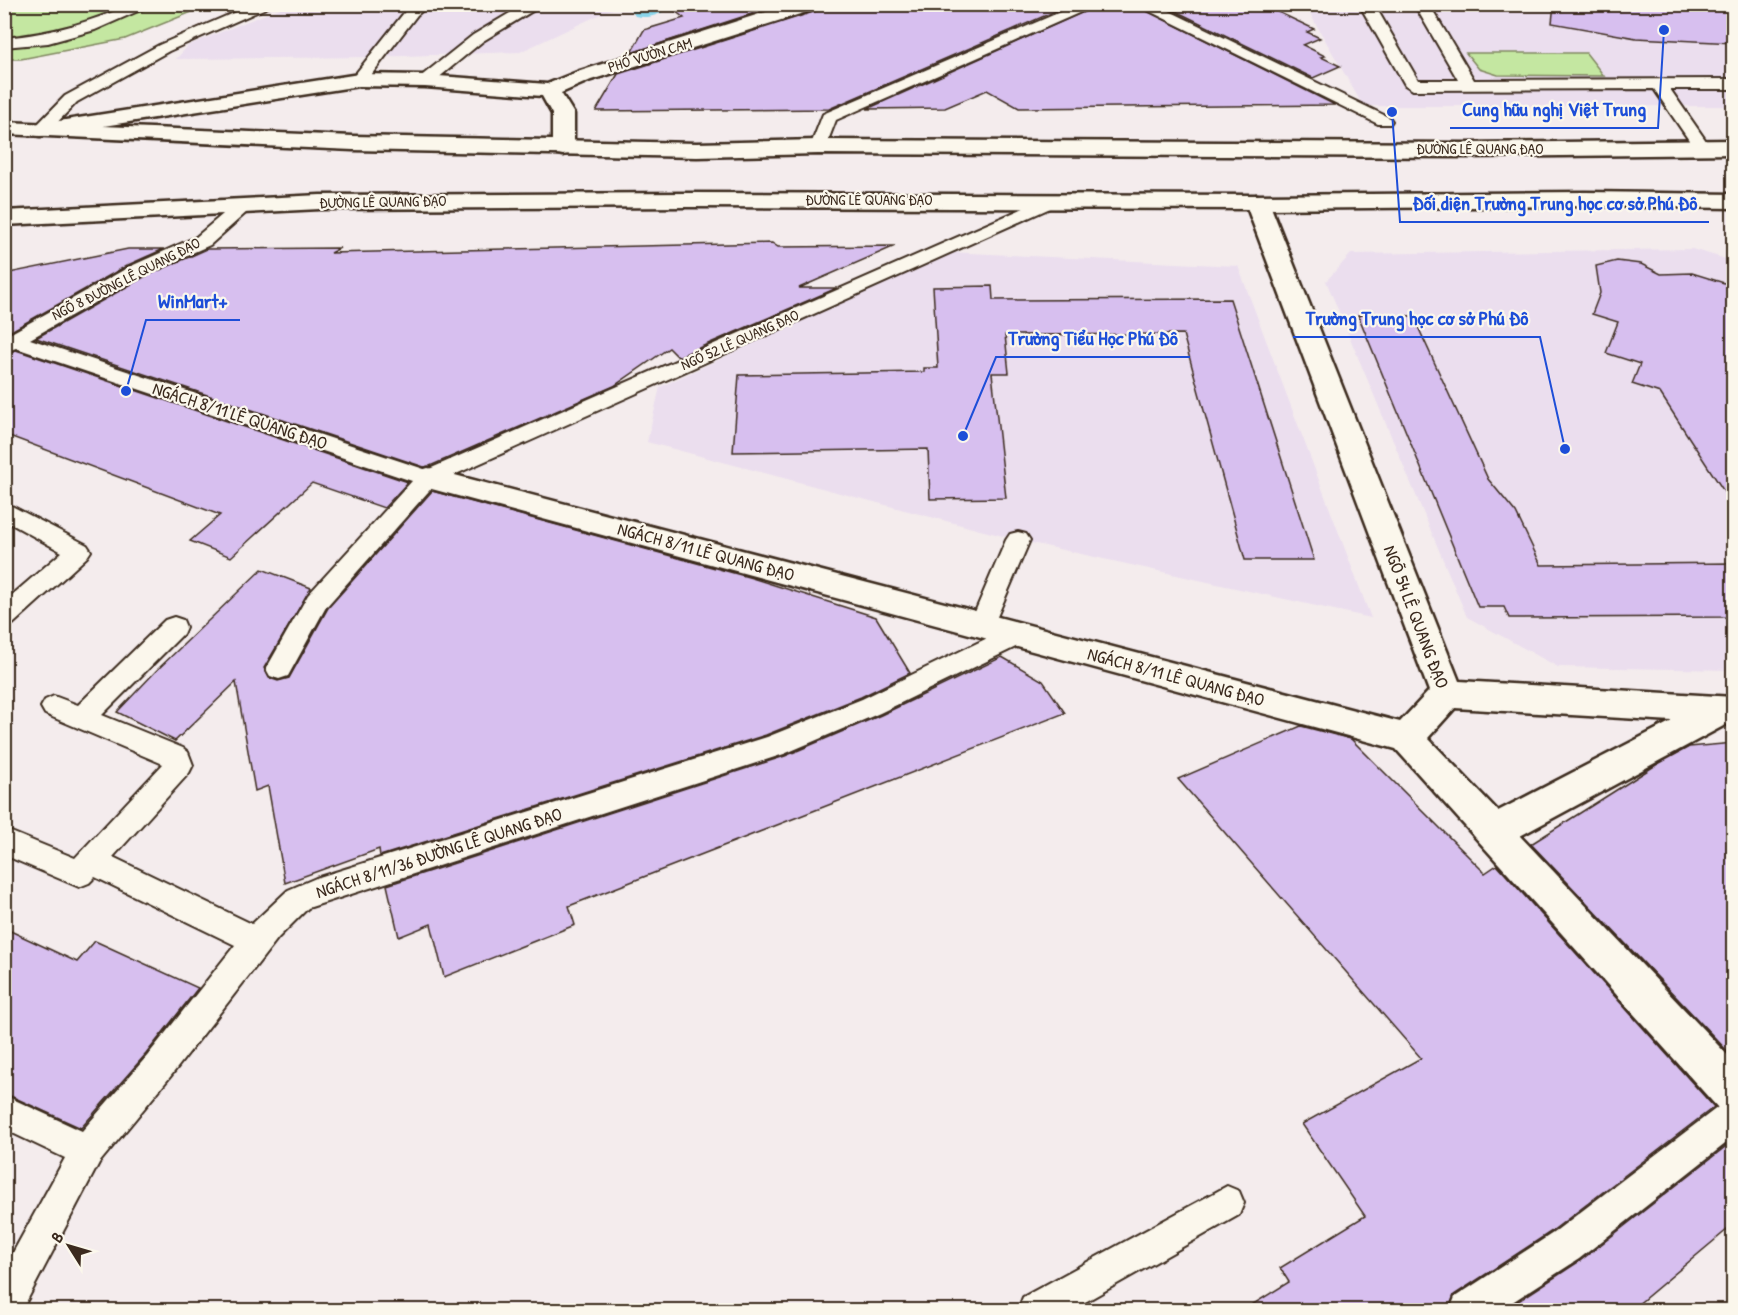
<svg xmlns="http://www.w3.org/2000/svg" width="1738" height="1315" viewBox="0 0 1738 1315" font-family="'Patrick Hand',sans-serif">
<rect width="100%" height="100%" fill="#f4eced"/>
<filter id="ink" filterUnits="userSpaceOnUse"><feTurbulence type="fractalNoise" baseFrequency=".0167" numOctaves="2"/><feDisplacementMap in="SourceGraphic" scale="12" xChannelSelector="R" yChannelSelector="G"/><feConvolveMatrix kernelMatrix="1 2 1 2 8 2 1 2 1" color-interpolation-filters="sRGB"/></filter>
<g filter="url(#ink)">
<g fill="#ebdeee">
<polygon points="288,5 620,5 520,52 377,57 176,59 189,45"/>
<polygon points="1305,5 1733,5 1733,106 1363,106"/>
<polygon points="1692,249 1733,261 1733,670 1558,667 1467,617 1326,281 1351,254"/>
<polygon points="949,252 1238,266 1371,618 1018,540 647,442 660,387"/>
</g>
<g fill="#c4e7a1" stroke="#808860" stroke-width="1.5">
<polygon points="5,5 209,5 125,39 21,59 5,59"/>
<polygon points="1466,53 1586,53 1604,76 1498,75 1479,69"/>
</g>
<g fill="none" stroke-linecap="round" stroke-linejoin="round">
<path fill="#89d4e9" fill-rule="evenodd" d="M635 4H670C662 16 648 19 635 16L631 10Z"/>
</g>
<g fill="#d7bfef" stroke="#3b2a1e" stroke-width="1.5">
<polygon points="666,4 782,4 631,53 644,30 684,18"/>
<polygon points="823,4 1072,4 829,109 596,111 618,74 820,10"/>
<polygon points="1101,4 1133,4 1335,105 1019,108 987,90 945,108 867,109"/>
<polygon points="1161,4 1261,4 1314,29 1307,32 1320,38 1303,45 1325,56 1321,57 1340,66 1313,78"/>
<polygon points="1554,4 1734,4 1734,43 1636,38 1552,23"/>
<polygon points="772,243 778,247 895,246 799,288 837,288 678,357 669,348 614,386 430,466 424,467 36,338 144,277 207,249 340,248 330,253"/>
<polygon points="128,249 164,249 128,265 4,335 4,274"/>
<polygon points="1617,261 1641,264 1661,274 1692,273 1734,286 1734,507 1660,393 1632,384 1640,364 1606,353 1618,322 1592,314 1600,293 1596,266"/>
<polygon points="992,286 993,300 1230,299 1314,560 1245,560 1183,334 1005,335 1009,373 992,373 1006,498 930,499 928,449 733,452 739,375 924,372 924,368 938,368 933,287"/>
<polygon points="1358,315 1413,316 1488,479 1516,513 1541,565 1734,563 1734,617 1509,618 1504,607 1478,607"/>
<polygon points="16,350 408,482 384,508 312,483 231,557 190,541 220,515 4,434 4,354"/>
<polygon points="432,491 752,578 876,617 910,673 861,697 766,735 380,856 379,849 285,883 268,786 255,791 236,682 175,741 117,712 156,671 262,569 311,588 264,668 269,678 278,681 289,678 328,608"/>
<polygon points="1002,657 1043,681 1065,713 569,906 575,925 444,977 431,924 399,937 387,885 785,756 881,715"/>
<polygon points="1301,726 1351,739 1485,873 1497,865 1714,1107 1552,1231 1454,1295 1448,1311 1242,1311 1289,1282 1280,1268 1365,1216 1302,1124 1421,1058 1178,779"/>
<polygon points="1734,743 1734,1058 1531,844 1656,765 1689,747"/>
<polygon points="4,928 77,962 95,941 198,988 146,1054 81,1128 4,1093"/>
<polygon points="1734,1140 1734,1224 1630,1311 1503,1311 1580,1261"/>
</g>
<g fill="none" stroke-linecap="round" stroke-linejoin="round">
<g stroke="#3b2a1e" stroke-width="4">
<g id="service">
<path d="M133 4H154L95 30 48 43 4 47V38C55 33 86 23 133 4Z"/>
<polygon points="254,4 275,4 169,51 77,102 46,134 40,135 32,130 65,96 159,45"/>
<polygon points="413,4 430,4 417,15 365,83 353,83 351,80 353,77 407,9"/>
<polygon points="525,4 544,4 483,41 431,84 419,84 417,81 419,78 473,35"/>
<polygon points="1079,4 1099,4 836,120 824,151 812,151 810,147 823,114"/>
<polygon points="1135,4 1155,4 1390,118 1392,121 1390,124 1378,124"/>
<polygon points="1359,4 1374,4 1418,80 1458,80 1414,4 1429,4 1474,80 1734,79 1734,89 1670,89 1711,148 1709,152 1697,152 1654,89 1413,90 1405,85"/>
<polygon points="1051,196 1057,197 1060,201 1057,205 436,483 326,607 288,676 279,679 270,676 266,669 308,595 412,481 16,348 4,352 6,336 129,267 196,237 236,203 248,203 251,207 248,211 210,245 143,275 30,339 427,470"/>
<polygon points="4,502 87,545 91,551 87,557 13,624 4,626 4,602 62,552 4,520"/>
<polygon points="1018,532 1026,534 1030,540 993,626 990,633 981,635 972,633 969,626 1006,540 1010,534"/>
<polygon points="174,617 183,620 186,627 183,634 102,715 183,748 188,752 193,765 189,773 113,857 252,924 288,890 316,878 767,737 862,699 1008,628 1017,625 1026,628 1030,635 1026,642 880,713 784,754 308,908 278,938 170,1077 99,1163 22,1310 4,1310 4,1269 65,1158 4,1129 4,1095 82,1131 148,1055 235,945 95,877 89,883 79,887 4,855 4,829 75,858 163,764 45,714 41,707 45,700 54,696 78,705 165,620"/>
<polygon points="1734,1100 1734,1137 1579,1259 1500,1310 1450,1310 1455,1297 1553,1233 1722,1104"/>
<polygon points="1227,1186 1239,1191 1244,1203 1239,1215 1071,1310 1018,1310 1023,1297"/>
</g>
</g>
<g stroke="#3b2a1e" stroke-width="5">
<g id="minor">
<polygon points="791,4 821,4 819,8 591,80 561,93 574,114 574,148 571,153 563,155 555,153 552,148 552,114 542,96 425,87 359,86 40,136 32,135 29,130 32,125 40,124 359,74 425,75 547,84 577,72"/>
<path d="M1257 195 1265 197 1269 202 1459 681 1734 697V725L1727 724 1520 836 1734 1062V1115L1719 1109 1396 749 428 488 418 485 413 478 418 471 428 468 1400 722 1429 691 1245 202 1249 197ZM1455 708 1672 721 1498 811 1428 738Z"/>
</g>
</g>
<g stroke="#3b2a1e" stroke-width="5">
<g id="secondary">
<polygon points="4,122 353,136 697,143 818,140 1467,143 1734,140 1734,154 1467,157 818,154 697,157 353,150 4,134"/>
<polygon points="1585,192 1734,194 1734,208 1585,206 1257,209 689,207 320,209 4,225 4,211 320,195 689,193 1257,195"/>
</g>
</g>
<use href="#service" fill="#fbf7ec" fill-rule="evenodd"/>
<use href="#minor" fill="#fbf7ec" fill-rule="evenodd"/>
<use href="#secondary" fill="#fbf7ec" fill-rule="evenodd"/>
</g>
</g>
<g text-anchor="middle" stroke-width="4.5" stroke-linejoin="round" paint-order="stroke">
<g font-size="15" fill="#3b2a1e" stroke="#fbf7ec">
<text transform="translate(650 55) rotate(-17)" y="5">PHỐ VƯỜN CAM</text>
<text x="1480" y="154">ĐƯỜNG LÊ QUANG ĐẠO</text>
<text x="869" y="205">ĐƯỜNG LÊ QUANG ĐẠO</text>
<text transform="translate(383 202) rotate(-1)" y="5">ĐƯỜNG LÊ QUANG ĐẠO</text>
<text transform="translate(126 279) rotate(-27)" y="5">NGÕ 8 ĐƯỜNG LÊ QUANG ĐẠO</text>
<text transform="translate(740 340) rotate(-24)" y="5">NGÕ 52 LÊ QUANG ĐẠO</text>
</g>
<g font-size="18" fill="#3b2a1e" stroke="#fbf7ec">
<text transform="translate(240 416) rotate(18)" y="6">NGÁCH 8/11 LÊ QUANG ĐẠO</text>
<text transform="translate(706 552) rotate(15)" y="6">NGÁCH 8/11 LÊ QUANG ĐẠO</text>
<text transform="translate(1416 617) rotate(69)" y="6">NGÕ 54 LÊ QUANG ĐẠO</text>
<text transform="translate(1176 677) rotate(15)" y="6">NGÁCH 8/11 LÊ QUANG ĐẠO</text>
<text transform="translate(439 853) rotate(-18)" y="6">NGÁCH 8/11/36 ĐƯỜNG LÊ QUANG ĐẠO</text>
</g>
</g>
<path fill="none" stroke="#1d4ed8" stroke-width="2" d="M1664 30L1658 128H1450M1392 112L1400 222H1709M126 391L146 320H240M1565 449L1540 337H1293M963 436L996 357H1190"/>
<g fill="#1d4ed8" stroke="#fbf7ec" stroke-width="2">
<circle cx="1664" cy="30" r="6"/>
<circle cx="1392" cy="112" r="6"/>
<circle cx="126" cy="391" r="6"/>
<circle cx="1565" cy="449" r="6"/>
<circle cx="963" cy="436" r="6"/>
</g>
<g font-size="20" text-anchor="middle" font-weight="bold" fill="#1d4ed8" stroke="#fbf7ec" stroke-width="4.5" stroke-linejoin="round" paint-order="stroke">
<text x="1554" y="116">Cung hữu nghị Việt Trung</text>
<text x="1555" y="210">Đối diện Trường Trung học cơ sở Phú Đô</text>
<text x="193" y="308">WinMart+</text>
<text x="1417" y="325">Trường Trung học cơ sở Phú Đô</text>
<text x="1093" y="345">Trường Tiểu Học Phú Đô</text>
</g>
<rect width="1738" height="1315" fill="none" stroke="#fbf7ec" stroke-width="24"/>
<rect x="12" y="12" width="1714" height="1291" fill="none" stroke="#3b2a1e" stroke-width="2" filter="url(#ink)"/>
<g transform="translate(69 1246) rotate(307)" stroke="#fbf7ec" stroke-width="4.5" paint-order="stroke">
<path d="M0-4.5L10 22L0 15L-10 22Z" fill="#3b2a1e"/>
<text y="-9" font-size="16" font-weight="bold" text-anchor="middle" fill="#3b2a1e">B</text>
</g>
</svg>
